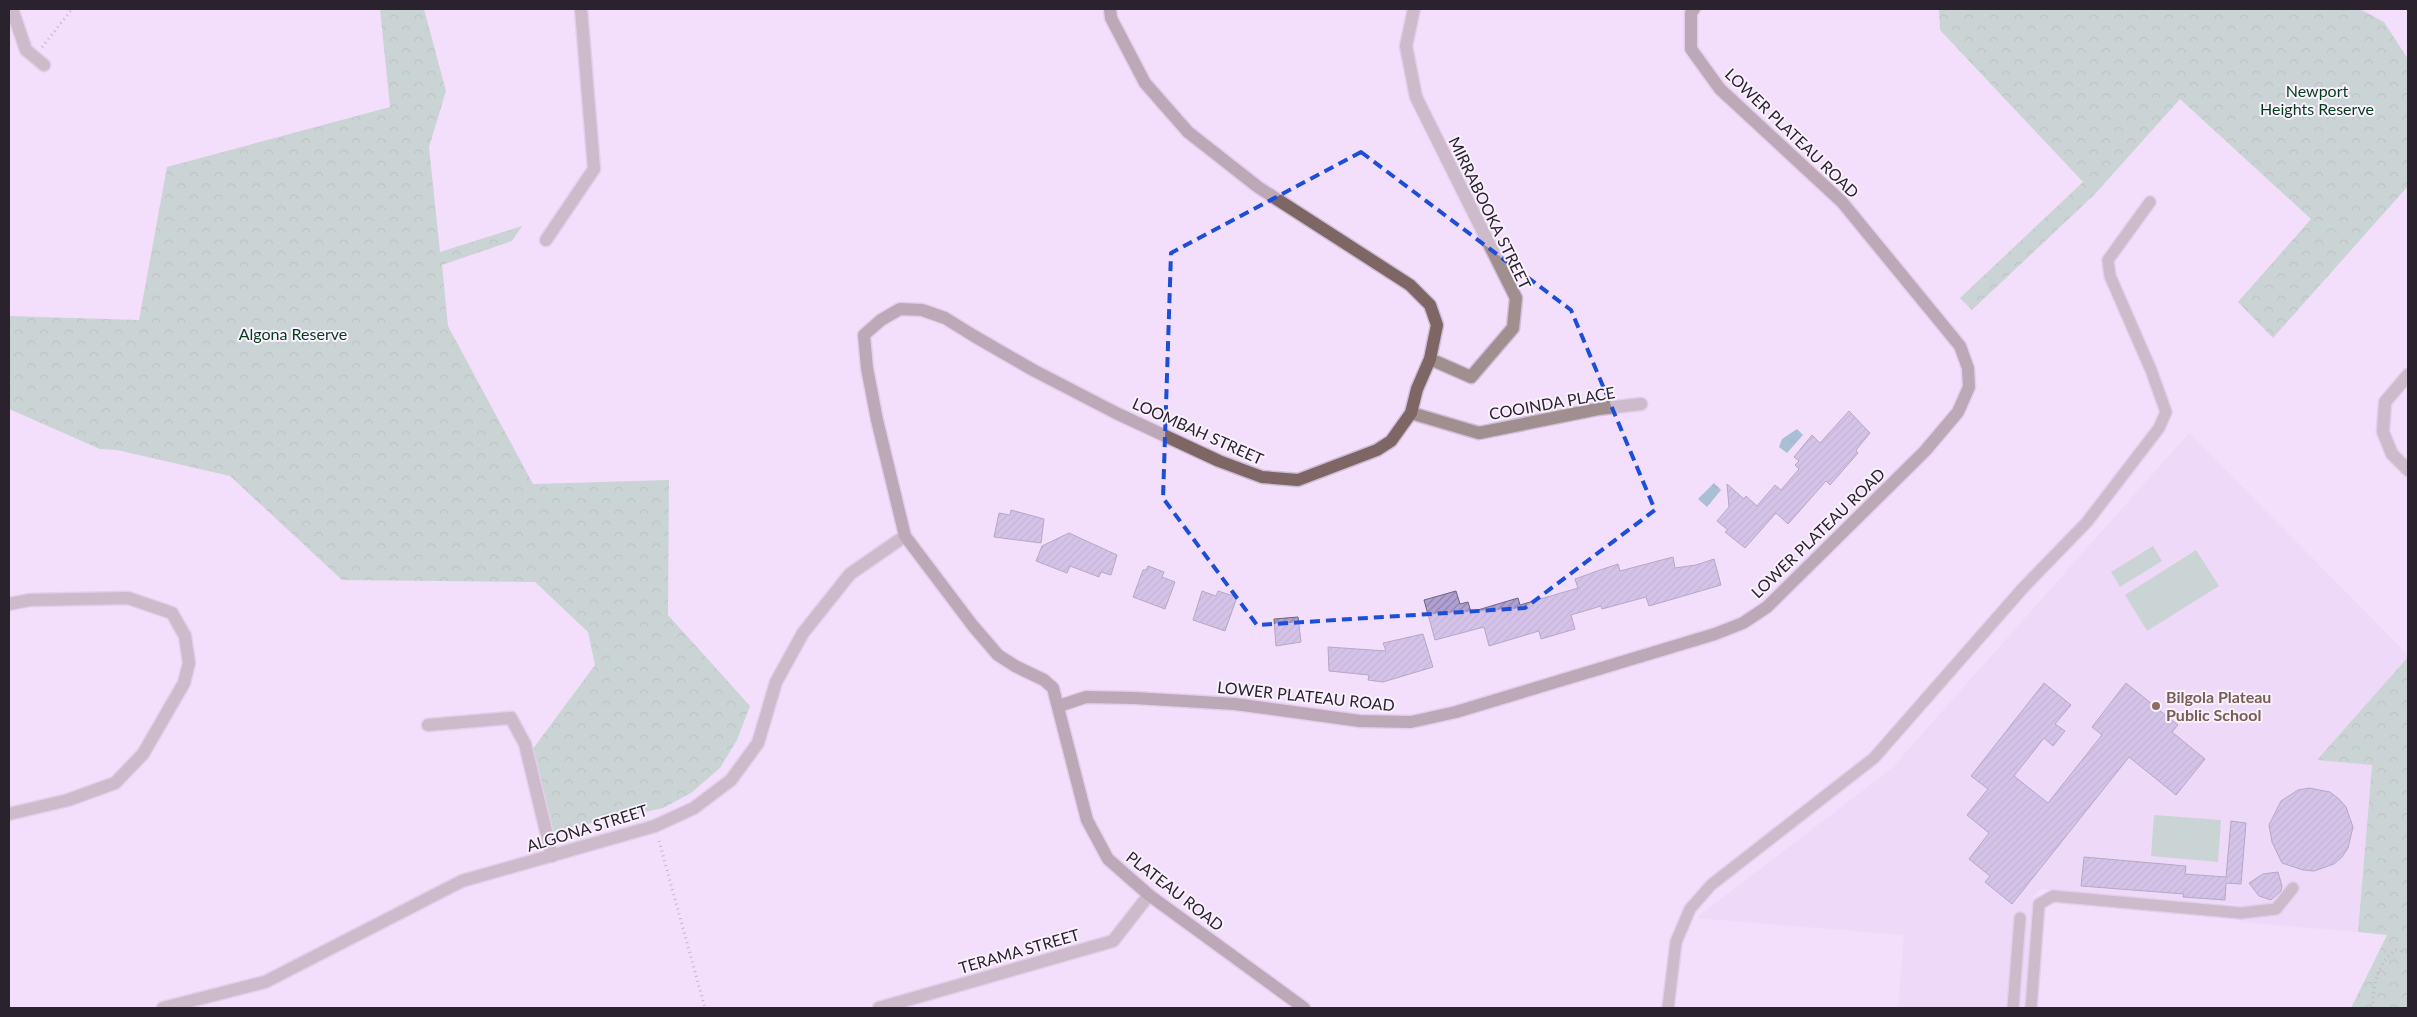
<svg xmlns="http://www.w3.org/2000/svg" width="2417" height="1017" viewBox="0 0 2417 1017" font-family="Lato,sans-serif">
<defs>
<pattern id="forest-crowns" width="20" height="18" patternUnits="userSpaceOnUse" patternTransform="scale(1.25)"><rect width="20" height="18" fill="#9cc8a4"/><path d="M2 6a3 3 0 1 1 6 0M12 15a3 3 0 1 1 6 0" fill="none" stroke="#7fa286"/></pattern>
<pattern id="water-ripples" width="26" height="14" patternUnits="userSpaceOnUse" patternTransform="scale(1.25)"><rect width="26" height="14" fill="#549aa4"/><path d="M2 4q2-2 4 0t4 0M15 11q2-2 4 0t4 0" fill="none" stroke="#467d86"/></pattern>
<pattern id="building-hatch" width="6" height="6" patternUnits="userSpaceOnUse" patternTransform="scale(1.25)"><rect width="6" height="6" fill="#b0a1d2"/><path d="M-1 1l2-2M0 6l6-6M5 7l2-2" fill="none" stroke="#8f83ab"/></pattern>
</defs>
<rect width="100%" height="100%" fill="#f3dffc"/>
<polygon fill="#ead2f5" points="2189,433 2408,655 2408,657 2318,760 2372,764 2358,932 2240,922 2242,905 2042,889 2033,896 2024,1008 1898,1008 1904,935 1696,918 1891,769"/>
<g fill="url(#forest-crowns)">
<polygon points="380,9 424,9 446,91 429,147 440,252 522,226 512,241 442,265 448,326 533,484 669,480 668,615 750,706 737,740 720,768 691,793 663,808 554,831 539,824 525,765 535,746 595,665 588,632 535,582 342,580 230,476 117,450 100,449 9,409 9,316 139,320 167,167 390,107"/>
<polygon points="1939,9 2360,9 2384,22 2408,59 2408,186 2273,338 2238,302 2311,219 2180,99 2095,194 1972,310 1960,298 2083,182 1940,30"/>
<polygon points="2408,657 2408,1008 2351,1008 2387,935 2358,932 2372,765 2317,760"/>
</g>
<g fill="#9cc8a4">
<polygon points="2153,546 2162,561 2120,587 2111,572"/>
<polygon points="2196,550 2219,586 2147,631 2125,595"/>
<polygon points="2154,815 2221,820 2218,862 2151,856"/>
</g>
<g fill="url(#water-ripples)">
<polygon points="1797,429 1803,435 1787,453 1779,447 1782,439"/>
<polygon points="1714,483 1721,490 1707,507 1698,499"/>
</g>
<g fill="url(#building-hatch)" stroke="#6d6581">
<polygon points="1849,411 1870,433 1856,450 1858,453 1830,485 1826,481 1788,524 1776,513 1745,548 1725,532 1728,530 1717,521 1729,507 1727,484 1744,499 1746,496 1757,506 1775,485 1781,490 1799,469 1795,465 1799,461 1794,457 1812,435 1820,443"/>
<polygon points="1011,510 1044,519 1041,543 994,537 999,513 1010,515"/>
<polygon points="1069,533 1117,555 1111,575 1101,572 1099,577 1070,566 1067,573 1036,561 1042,546"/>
<polygon points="1673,557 1675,568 1696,565 1714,559 1721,585 1649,606 1646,597 1602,609 1601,606 1571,615 1575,629 1541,639 1539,631 1489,646 1484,627 1435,640 1424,600 1456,591 1460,604 1468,602 1471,612 1518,598 1520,605 1578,588 1575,579 1600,570 1618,564 1620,571"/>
<polygon points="1148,566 1164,572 1162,577 1175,582 1165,609 1133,597 1143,570 1146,570"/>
<polygon points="1202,591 1216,596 1218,591 1237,597 1225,631 1193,620"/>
<polygon points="1298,617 1301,642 1276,646 1274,619"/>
<polygon points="1423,634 1433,667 1383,682 1368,680 1369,675 1329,671 1328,647 1386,651 1383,643"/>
<polygon points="2044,683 2071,705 2055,724 2065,731 2053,746 2044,738 2014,776 2048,803 2102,735 2092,727 2126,683 2178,725 2172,732 2205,759 2176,795 2129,757 2012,904 1985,882 1990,876 1969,859 1989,833 1967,815 1988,789 1971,776"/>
<polygon points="2309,788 2330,792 2339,799 2346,807 2353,827 2348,848 2342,857 2334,864 2314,871 2303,870 2282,863 2272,842 2269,825 2281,801 2298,790"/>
<polygon points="2231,821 2246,823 2241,884 2226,883 2225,900 2183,897 2184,894 2081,886 2084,857 2186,866 2185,874 2226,877"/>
<polygon points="2278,872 2282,886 2281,891 2271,900 2259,896 2249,883 2263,874"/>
</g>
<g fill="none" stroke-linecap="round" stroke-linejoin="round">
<g stroke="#cfbdd7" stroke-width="14">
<g id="lane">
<polyline points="1668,1008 1676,942 1690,909 1711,885 1874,758 2023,588 2087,522 2159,428 2166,412 2151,370 2110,276 2108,260 2150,202"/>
<polyline points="2013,1008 2020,918"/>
<polyline points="2031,1008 2039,904 2053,896 2241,913 2276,909 2293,888"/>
</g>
</g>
<g stroke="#cfbdd7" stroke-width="15">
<g id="street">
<polyline points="12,9 26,50 44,65"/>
<polyline points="1414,9 1406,46 1416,97 1516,298 1513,328 1471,377 1430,359"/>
<polyline points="546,240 594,169 581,9"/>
<polyline points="2408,375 2385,402 2383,432 2392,454 2408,470"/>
<polyline points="1411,413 1479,433 1598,409 1641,404"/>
<polyline points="9,604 30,600 128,598 172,613 185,636 189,663 184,683 143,754 115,783 68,800 9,814"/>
<polyline points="428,725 511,718 525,744 552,856"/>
<polyline points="163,1008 265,982 462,881 655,826 694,808 731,780 758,743 776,682 803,633 850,574 905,536"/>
<polyline points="879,1008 1113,941 1149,895"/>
</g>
</g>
<g stroke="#cfbdd7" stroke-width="15">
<g id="secondary">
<polyline points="1110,9 1111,18 1145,83 1188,132 1258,187 1410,285 1430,305 1437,325 1430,359 1417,389 1411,413 1391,441 1377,450 1298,480 1262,477 1219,461 1116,413 1033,370 974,336 945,318 922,310 900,309 881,320 864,335 867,368 877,420 905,536 973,626 998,655 1015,666 1044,680 1053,688 1087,820 1108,859 1149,895 1304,1008"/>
<polyline points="1059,706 1086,697 1134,698 1235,704 1360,721 1411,722 1456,712 1715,634 1743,623 1767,607 1925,451 1958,412 1969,387 1968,368 1960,346 1842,202 1720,89 1691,49 1691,13 1694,9"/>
</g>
</g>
<g stroke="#918397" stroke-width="3" stroke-dasharray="1 4" stroke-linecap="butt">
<polyline points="42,47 72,9"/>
<polyline points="659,841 705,1008"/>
<path d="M2373 1008C2372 988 2377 962 2396 950L2407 952"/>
</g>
<use href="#lane" stroke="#a08f8e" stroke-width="11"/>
<use href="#street" stroke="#a08f8e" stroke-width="12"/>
<use href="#secondary" stroke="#7d6664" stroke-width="12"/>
</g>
<path d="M0 0H2417V1017H0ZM1361 152 1571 310 1655 510 1525 608 1257 625 1163 498 1171 253Z" fill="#f3dffc" fill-opacity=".55" fill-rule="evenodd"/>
<path fill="none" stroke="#1d4ed8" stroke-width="4" stroke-dasharray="10 6" stroke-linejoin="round" d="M1361 152 1571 310 1655 510 1525 608 1257 625 1163 498 1171 253Z"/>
<circle fill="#8d6e63" stroke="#f9f1fd" stroke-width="2" cx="2156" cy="706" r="5"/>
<g text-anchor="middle" stroke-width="4" stroke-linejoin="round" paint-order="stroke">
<g font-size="16" fill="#053c1a" stroke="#f9f1fd">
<text x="2317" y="97">Newport<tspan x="2317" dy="18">Heights Reserve</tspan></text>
<text x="293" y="340">Algona Reserve</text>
</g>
<g font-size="16" fill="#2a222d" stroke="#f9f1fd">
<text transform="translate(1792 133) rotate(44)" y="6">LOWER PLATEAU ROAD</text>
<text transform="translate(1490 213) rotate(64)" y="6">MIRRABOOKA STREET</text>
<text transform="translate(1552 403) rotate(-10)" y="6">COOINDA PLACE</text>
<text transform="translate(1198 431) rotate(24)" y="6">LOOMBAH STREET</text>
<text transform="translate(1818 533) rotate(-44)" y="6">LOWER PLATEAU ROAD</text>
<text transform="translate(1306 696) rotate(6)" y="6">LOWER PLATEAU ROAD</text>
<text transform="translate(587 828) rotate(-17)" y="6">ALGONA STREET</text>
<text transform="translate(1175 891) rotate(38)" y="6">PLATEAU ROAD</text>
<text transform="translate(1019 951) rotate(-16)" y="6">TERAMA STREET</text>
</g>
<g font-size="16" font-weight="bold" fill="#785e54" stroke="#f9f1fd" text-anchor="start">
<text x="2166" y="703">Bilgola Plateau<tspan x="2166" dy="18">Public School</tspan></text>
</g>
</g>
<rect width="2417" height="1017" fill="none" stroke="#2a222d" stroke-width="20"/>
</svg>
